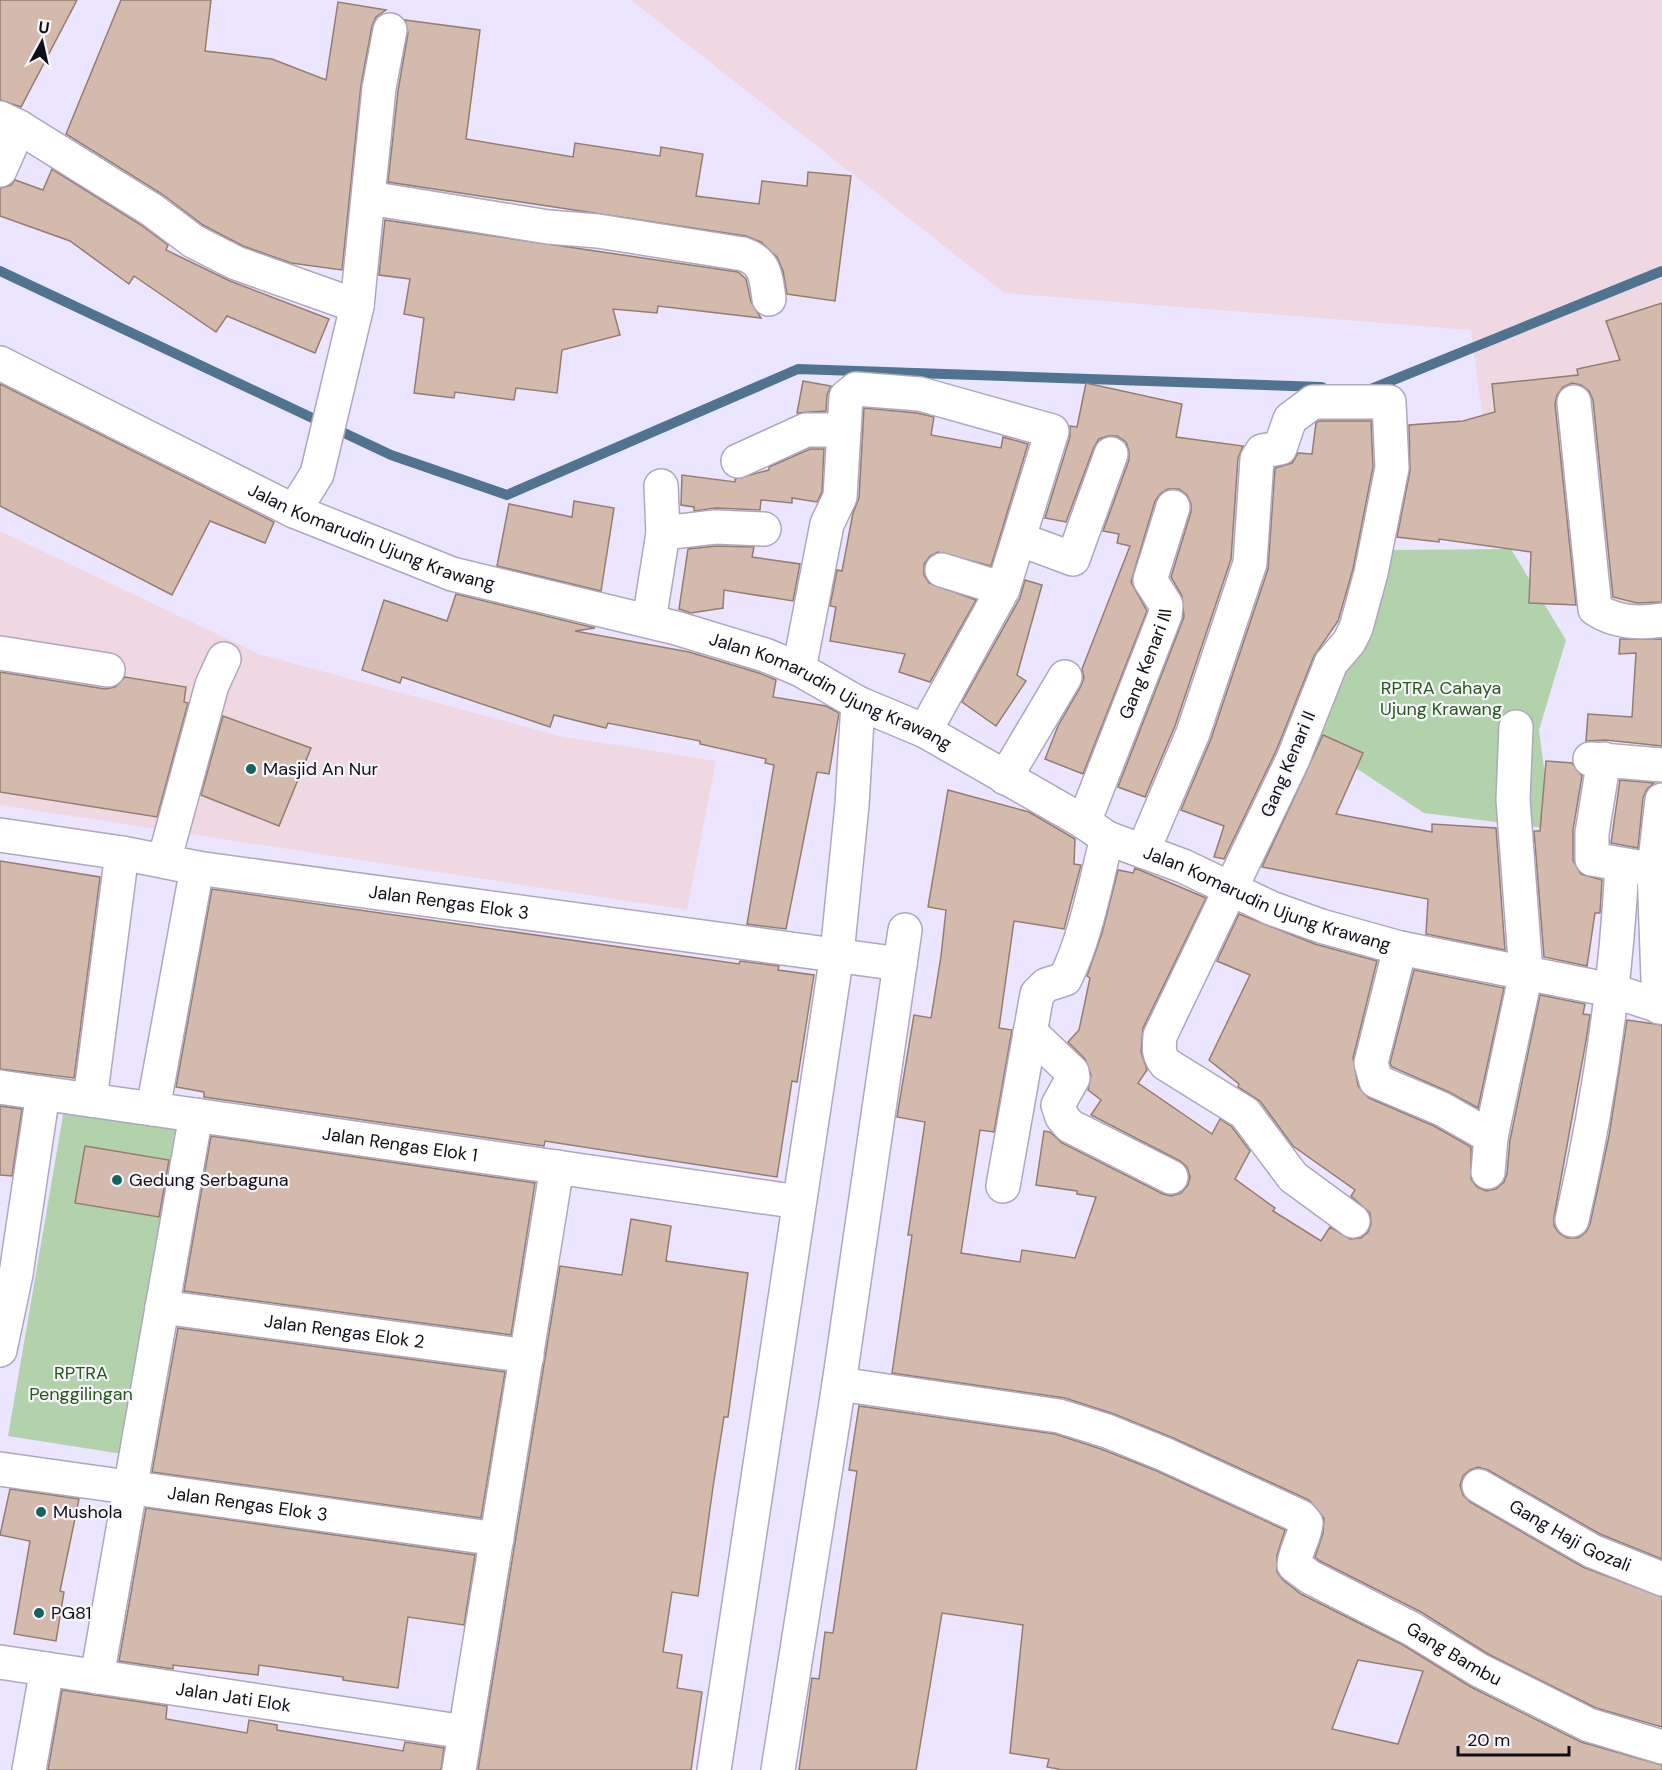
<svg xmlns="http://www.w3.org/2000/svg" width="1662" height="1770" viewBox="0 0 1662 1770" font-family="'DM Sans',sans-serif">
<rect width="100%" height="100%" fill="#ebe5ff"/>
<g fill="#f0d8e2">
<polygon points="631,0 1662,0 1662,607 1599,612 1575,504 1494,506 1471,330 1004,293"/>
<polygon points="0,531 259,654 559,736 716,761 687,910 0,805"/>
</g>
<g fill="#b2d2ab">
<polygon points="1511,549 1566,640 1539,730 1552,829 1424,813 1312,739 1390,550"/>
<polygon points="65,1104 183,1118 135,1456 8,1436"/>
</g>
<g fill="none" stroke-linecap="round" stroke-linejoin="round">
<g stroke="#507490" stroke-width="10">
<polyline points="0,271 391,455 507,495 798,369 1322,387"/>
<polyline points="1371,389 1662,271"/>
</g>
</g>
<g fill="#d3baac" stroke="#947d70" stroke-width="1.5" fill-rule="evenodd">
<polygon points="0,0 77,0 21,107 0,100"/>
<polygon points="121,0 211,0 205,51 272,59 326,80 338,2 386,10 376,17 372,26 361,85 342,270 291,263 243,246 203,225 162,194 66,134"/>
<polygon points="405,20 480,30 466,139 573,157 575,143 660,156 661,147 703,154 696,196 759,204 762,181 807,186 808,172 851,176 835,301 787,294 783,271 777,257 761,242 746,236 388,182 398,91 408,33"/>
<polygon points="52,169 141,225 168,245 166,250 230,281 329,319 315,353 227,316 216,332 134,276 129,284 70,241 0,216 0,188 11,185 15,180 43,190"/>
<polygon points="385,220 738,272 746,279 751,302 761,318 658,306 657,313 613,309 620,335 562,350 557,393 516,388 514,400 455,392 454,398 414,393 424,318 404,314 410,279 379,275"/>
<polygon points="1662,303 1662,602 1637,603 1613,597 1593,400 1589,391 1581,385 1572,383 1563,387 1557,395 1555,404 1576,605 1529,603 1531,552 1439,539 1439,542 1397,537 1410,471 1409,425 1463,421 1495,412 1492,384 1578,375 1577,369 1620,360 1606,321"/>
<polygon points="803,381 831,386 827,395 826,411 797,413"/>
<polygon points="1086,383 1182,404 1176,437 1243,446 1238,458 1231,559 1175,726 1145,797 1118,787 1184,617 1182,596 1171,577 1191,512 1191,504 1187,495 1179,489 1168,489 1160,494 1155,501 1131,582 1147,611 1083,774 1045,759 1058,726 1081,686 1084,678 1082,669 1130,546 1117,543 1119,534 1103,531 1129,460 1129,451 1126,442 1117,436 1108,436 1099,439 1094,447 1066,522 1045,518 1070,437 1070,426 1077,427"/>
<polygon points="0,384 274,522 265,543 210,521 172,595 0,506"/>
<polygon points="864,408 917,413 934,417 931,435 1001,448 1003,437 1028,444 991,566 938,552 930,556 924,564 924,575 929,583 976,600 930,682 899,672 905,654 830,641 836,607 830,606 837,570 842,571 853,513 859,498"/>
<polygon points="1319,421 1371,421 1373,467 1353,569 1338,621 1314,656 1276,751 1224,859 1214,857 1224,826 1181,810 1211,739 1268,569 1275,468 1292,463 1298,453 1312,454 1316,423"/>
<polygon points="810,449 824,449 822,492 817,502 792,498 792,503 761,500 760,510 716,508 694,511 694,507 681,505 682,475 735,482 735,479 769,470 769,467"/>
<polygon points="574,501 614,508 601,591 497,566 509,504 572,517"/>
<polygon points="716,546 754,547 752,557 800,564 793,601 724,590 723,608 691,613 679,609 688,549"/>
<polygon points="1025,580 1042,585 1017,675 1026,681 996,726 962,702 1020,598"/>
<polygon points="456,594 595,628 575,631 689,652 759,673 776,680 773,697 826,706 839,713 829,774 817,772 786,929 747,924 774,765 765,763 766,759 700,744 700,741 608,723 606,728 554,715 550,727 402,677 400,683 362,670 384,600 447,621"/>
<polygon points="1620,639 1662,639 1662,746 1606,740 1586,741 1588,714 1632,717 1636,653 1619,654"/>
<polygon points="0,672 105,689 115,687 125,677 186,687 184,702 188,703 157,817 0,792"/>
<polygon points="223,716 311,748 279,826 201,795"/>
<polygon points="1323,735 1363,753 1336,814 1432,832 1432,824 1496,828 1505,950 1426,934 1428,899 1262,867"/>
<polygon points="1546,761 1572,763 1582,776 1573,830 1573,860 1581,874 1602,880 1600,913 1595,913 1587,966 1544,957 1534,831 1540,831"/>
<polygon points="1620,780 1654,783 1647,789 1643,798 1638,848 1611,843"/>
<polygon points="948,790 1029,812 1075,839 1074,864 1081,865 1064,929 1014,921 999,1028 1012,1030 994,1132 980,1130 961,1253 1020,1262 1022,1250 1075,1258 1096,1197 1077,1194 1077,1191 1036,1185 1044,1131 1050,1132 1062,1143 1163,1194 1171,1196 1181,1193 1188,1185 1190,1177 1187,1167 1180,1161 1091,1115 1101,1100 1088,1090 1091,1075 1085,1059 1068,1042 1079,1030 1090,978 1087,976 1102,933 1118,870 1133,873 1135,868 1206,898 1143,1028 1141,1052 1147,1070 1138,1083 1212,1134 1220,1119 1232,1127 1250,1151 1235,1179 1275,1208 1273,1211 1321,1241 1330,1227 1350,1239 1361,1238 1368,1232 1371,1224 1370,1213 1351,1196 1355,1190 1293,1146 1260,1101 1238,1087 1239,1084 1209,1060 1250,975 1217,961 1239,914 1315,944 1377,961 1353,1058 1358,1086 1369,1098 1434,1126 1471,1147 1471,1179 1477,1187 1486,1191 1496,1189 1504,1182 1507,1174 1510,1140 1540,995 1585,1004 1583,1014 1590,1015 1586,1041 1554,1217 1554,1226 1559,1233 1567,1238 1578,1238 1586,1232 1590,1224 1609,1136 1627,1020 1662,1025 1662,1559 1600,1534 1488,1470 1478,1467 1470,1470 1463,1476 1460,1485 1463,1495 1470,1502 1583,1567 1662,1597 1662,1727 1596,1708 1488,1654 1421,1612 1320,1561 1315,1557 1323,1533 1324,1518 1309,1500 1171,1437 1114,1414 1065,1398 892,1373 912,1235 908,1235 925,1122 897,1117 914,1015 931,1018 941,956 946,910 928,907"/>
<polygon points="0,861 100,877 74,1078 0,1069"/>
<polygon points="212,889 739,964 740,961 779,966 778,970 814,975 797,1082 792,1081 777,1177 545,1141 544,1146 204,1097 204,1092 176,1087"/>
<polygon points="1414,970 1504,988 1478,1108 1449,1092 1392,1067 1390,1063"/>
<polygon points="0,1106 22,1109 12,1176 0,1175"/>
<polygon points="211,1136 535,1183 511,1335 184,1291"/>
<polygon points="85,1146 169,1160 159,1217 75,1203"/>
<polygon points="631,1219 671,1226 666,1261 748,1273 728,1417 724,1417 713,1487 698,1596 672,1592 663,1652 682,1655 677,1688 702,1692 691,1770 478,1770 560,1266 622,1275"/>
<polygon points="178,1328 505,1372 481,1518 152,1472"/>
<path d="M859 1406 1055 1434 1101 1449 1157 1471 1285 1530 1277 1555V1572L1283 1580 1301 1594 1403 1645 1471 1687 1581 1742 1662 1765V1770H1063L1047 1767 1049 1759 1010 1753 1023 1625 942 1613 916 1770H799L812 1678 819 1679 825 1632 833 1633 857 1471 849 1470ZM1358 1660 1423 1671 1398 1744 1332 1729Z"/>
<polygon points="10,1489 79,1499 60,1591 64,1592 56,1641 14,1634 30,1541 0,1535"/>
<polygon points="146,1508 475,1555 464,1625 408,1617 398,1688 343,1680 343,1677 259,1665 258,1675 173,1665 173,1669 119,1661"/>
<polygon points="62,1690 167,1706 166,1719 247,1733 249,1720 277,1725 277,1730 403,1751 405,1742 444,1748 441,1770 48,1770"/>
</g>
<g fill="none" stroke-linecap="round" stroke-linejoin="round">
<g stroke="#ada7bf" stroke-width="36">
<g id="minor">
<polyline points="0,118 19,127 152,210 193,241 236,263 357,306"/>
<polyline points="0,170 19,127"/>
<path d="M369 198 548 227 598 231 743 254C766 262 766 277 769 299"/>
<path id="s1" d="M0 363 294 511 452 574 676 628 765 655 799 669 858 703 925 731 1084 822 1107 838 1183 866 1271 908 1321 926 1400 948 1611 990 1662 1007"/>
<path d="M1574 402 1595 609C1614 622 1639 624 1662 620"/>
<polyline points="844,430 846,397 856,389 920,394 1052,431 1003,589 925,731"/>
<polyline points="738,461 806,430 844,430 840,497 827,524 799,669"/>
<polyline points="294,511 317,474 357,306 379,88 390,30"/>
<polyline points="663,533 715,527 764,529"/>
<polyline points="1019,539 1073,559 1111,454"/>
<polyline points="942,570 1003,589"/>
<polyline points="649,621 663,533 661,486"/>
<polyline points="0,653 108,670"/>
<polyline points="1590,759 1662,765"/>
<polyline points="1604,759 1592,833 1592,859 1644,868"/>
<polyline points="1005,778 1065,677"/>
<path id="s2" d="M1084 822 1165 615 1166 605 1150 580 1173 507"/>
<path id="s3" d="M0 835 122 853 197 868 900 964"/>
<path d="M1143 851 1193 733 1250 563 1257 459 1262 451 1280 448 1290 419 1313 402H1389L1392 468 1371 573 1356 628 1349 642 1331 663 1293 759 1160 1036C1159 1047 1158 1055 1166 1064L1245 1113 1293 1177 1353 1221"/>
<polyline points="164,861 212,685 224,659"/>
<polyline points="1400,948 1371,1063 1376,1081 1442,1109 1491,1137"/>
<polyline points="1659,1007 1654,869 1662,800"/>
<polyline points="1030,1032 1072,1072 1073,1078 1058,1105 1062,1117 1070,1126 1171,1177"/>
<path id="s4" d="M0 1087 799 1202"/>
<polyline points="90,1100 122,853"/>
<polyline points="153,1109 197,868"/>
<polyline points="1488,1172 1491,1137 1526,973 1513,800 1516,727"/>
<path d="M1003 1186 1037 994 1046 985 1065 979C1086 937 1095 884 1107 838"/>
<path d="M1572 1220C1599 1103 1616 984 1622 865"/>
<path id="s5" d="M162 1307 527 1356"/>
<polyline points="0,1350 16,1274 43,1093"/>
<path id="s6" d="M839 1384 1059 1416 1107 1431 1164 1454 1301 1517 1306 1523C1305 1538 1295 1550 1294 1565L1310 1577 1412 1629 1479 1670 1589 1725 1662 1747"/>
<path id="s7" d="M0 1469 497 1539"/>
<path id="s8" d="M1479 1486 1592 1551 1662 1579"/>
<path id="s9" d="M0 1662 465 1732"/>
<polyline points="97,1677 196,1115"/>
<polyline points="29,1770 47,1669"/>
<polyline points="459,1770 557,1167"/>
<polyline points="714,1770 837,954 852,805 858,703"/>
<polyline points="778,1770 839,1384 905,930"/>
</g>
</g>
<use href="#minor" stroke="#fff" stroke-width="33"/>
</g>
<g fill="#146360" stroke="#f7f6fb" stroke-width="2">
<circle cx="251" cy="769" r="6"/>
<circle cx="117" cy="1180" r="6"/>
<circle cx="41" cy="1512" r="6"/>
<circle cx="39" cy="1613" r="6"/>
</g>
<g text-anchor="middle" stroke-width="4.5" stroke-linejoin="round" paint-order="stroke">
<g font-size="18" fill="#110e17" stroke="#f7f6fb">
<text dy="6" stroke="none"><textPath href="#s1" startOffset="411">Jalan Komarudin Ujung Krawang</textPath></text>
<text dy="6" stroke="none"><textPath href="#s2" startOffset="170">Gang Kenari III</textPath></text>
<text dy="6" stroke="none"><textPath href="#s1" startOffset="897">Jalan Komarudin Ujung Krawang</textPath></text>
<text transform="translate(1288 764) rotate(-67)" y="6">Gang Kenari II</text>
<text dy="6" stroke="none"><textPath href="#s1" startOffset="1383">Jalan Komarudin Ujung Krawang</textPath></text>
<text dy="6" stroke="none"><textPath href="#s3" startOffset="454">Jalan Rengas Elok 3</textPath></text>
<text dy="6" stroke="none"><textPath href="#s4" startOffset="404">Jalan Rengas Elok 1</textPath></text>
<text dy="6" stroke="none"><textPath href="#s5" startOffset="184">Jalan Rengas Elok 2</textPath></text>
<text dy="6" stroke="none"><textPath href="#s7" startOffset="250">Jalan Rengas Elok 3</textPath></text>
<text dy="6" stroke="none"><textPath href="#s8" startOffset="104">Gang Haji Gozali</textPath></text>
<text dy="6" stroke="none"><textPath href="#s6" startOffset="720">Gang Bambu</textPath></text>
<text dy="6" stroke="none"><textPath href="#s9" startOffset="236">Jalan Jati Elok</textPath></text>
</g>
<g font-size="18" fill="#25571a" stroke="#f7f6fb">
<text x="1441" y="694">RPTRA Cahaya<tspan x="1441" dy="21">Ujung Krawang</tspan></text>
<text x="81" y="1379">RPTRA<tspan x="81" dy="21">Penggilingan</tspan></text>
</g>
<g font-size="18" fill="#110e17" stroke="#f7f6fb" text-anchor="start">
<text x="263" y="775">Masjid An Nur</text>
<text x="129" y="1186">Gedung Serbaguna</text>
<text x="53" y="1518">Mushola</text>
<text x="51" y="1619">PG81</text>
</g>
</g>
<g transform="translate(42 42) rotate(8)" stroke="#f7f6fb" stroke-width="4.5" paint-order="stroke">
<path d="M0-4.5L10 22L0 15L-10 22Z" fill="#110e17"/>
<text y="-9" font-size="16" font-weight="bold" text-anchor="middle" fill="#110e17">U</text>
</g>
<path d="M1458 1746v9h111v-9" fill="none" stroke="#110e17" stroke-width="3"/>
<text x="1467" y="1746" font-size="18" fill="#110e17" stroke="#f7f6fb" stroke-width="4.5" paint-order="stroke">20 m</text>
</svg>
